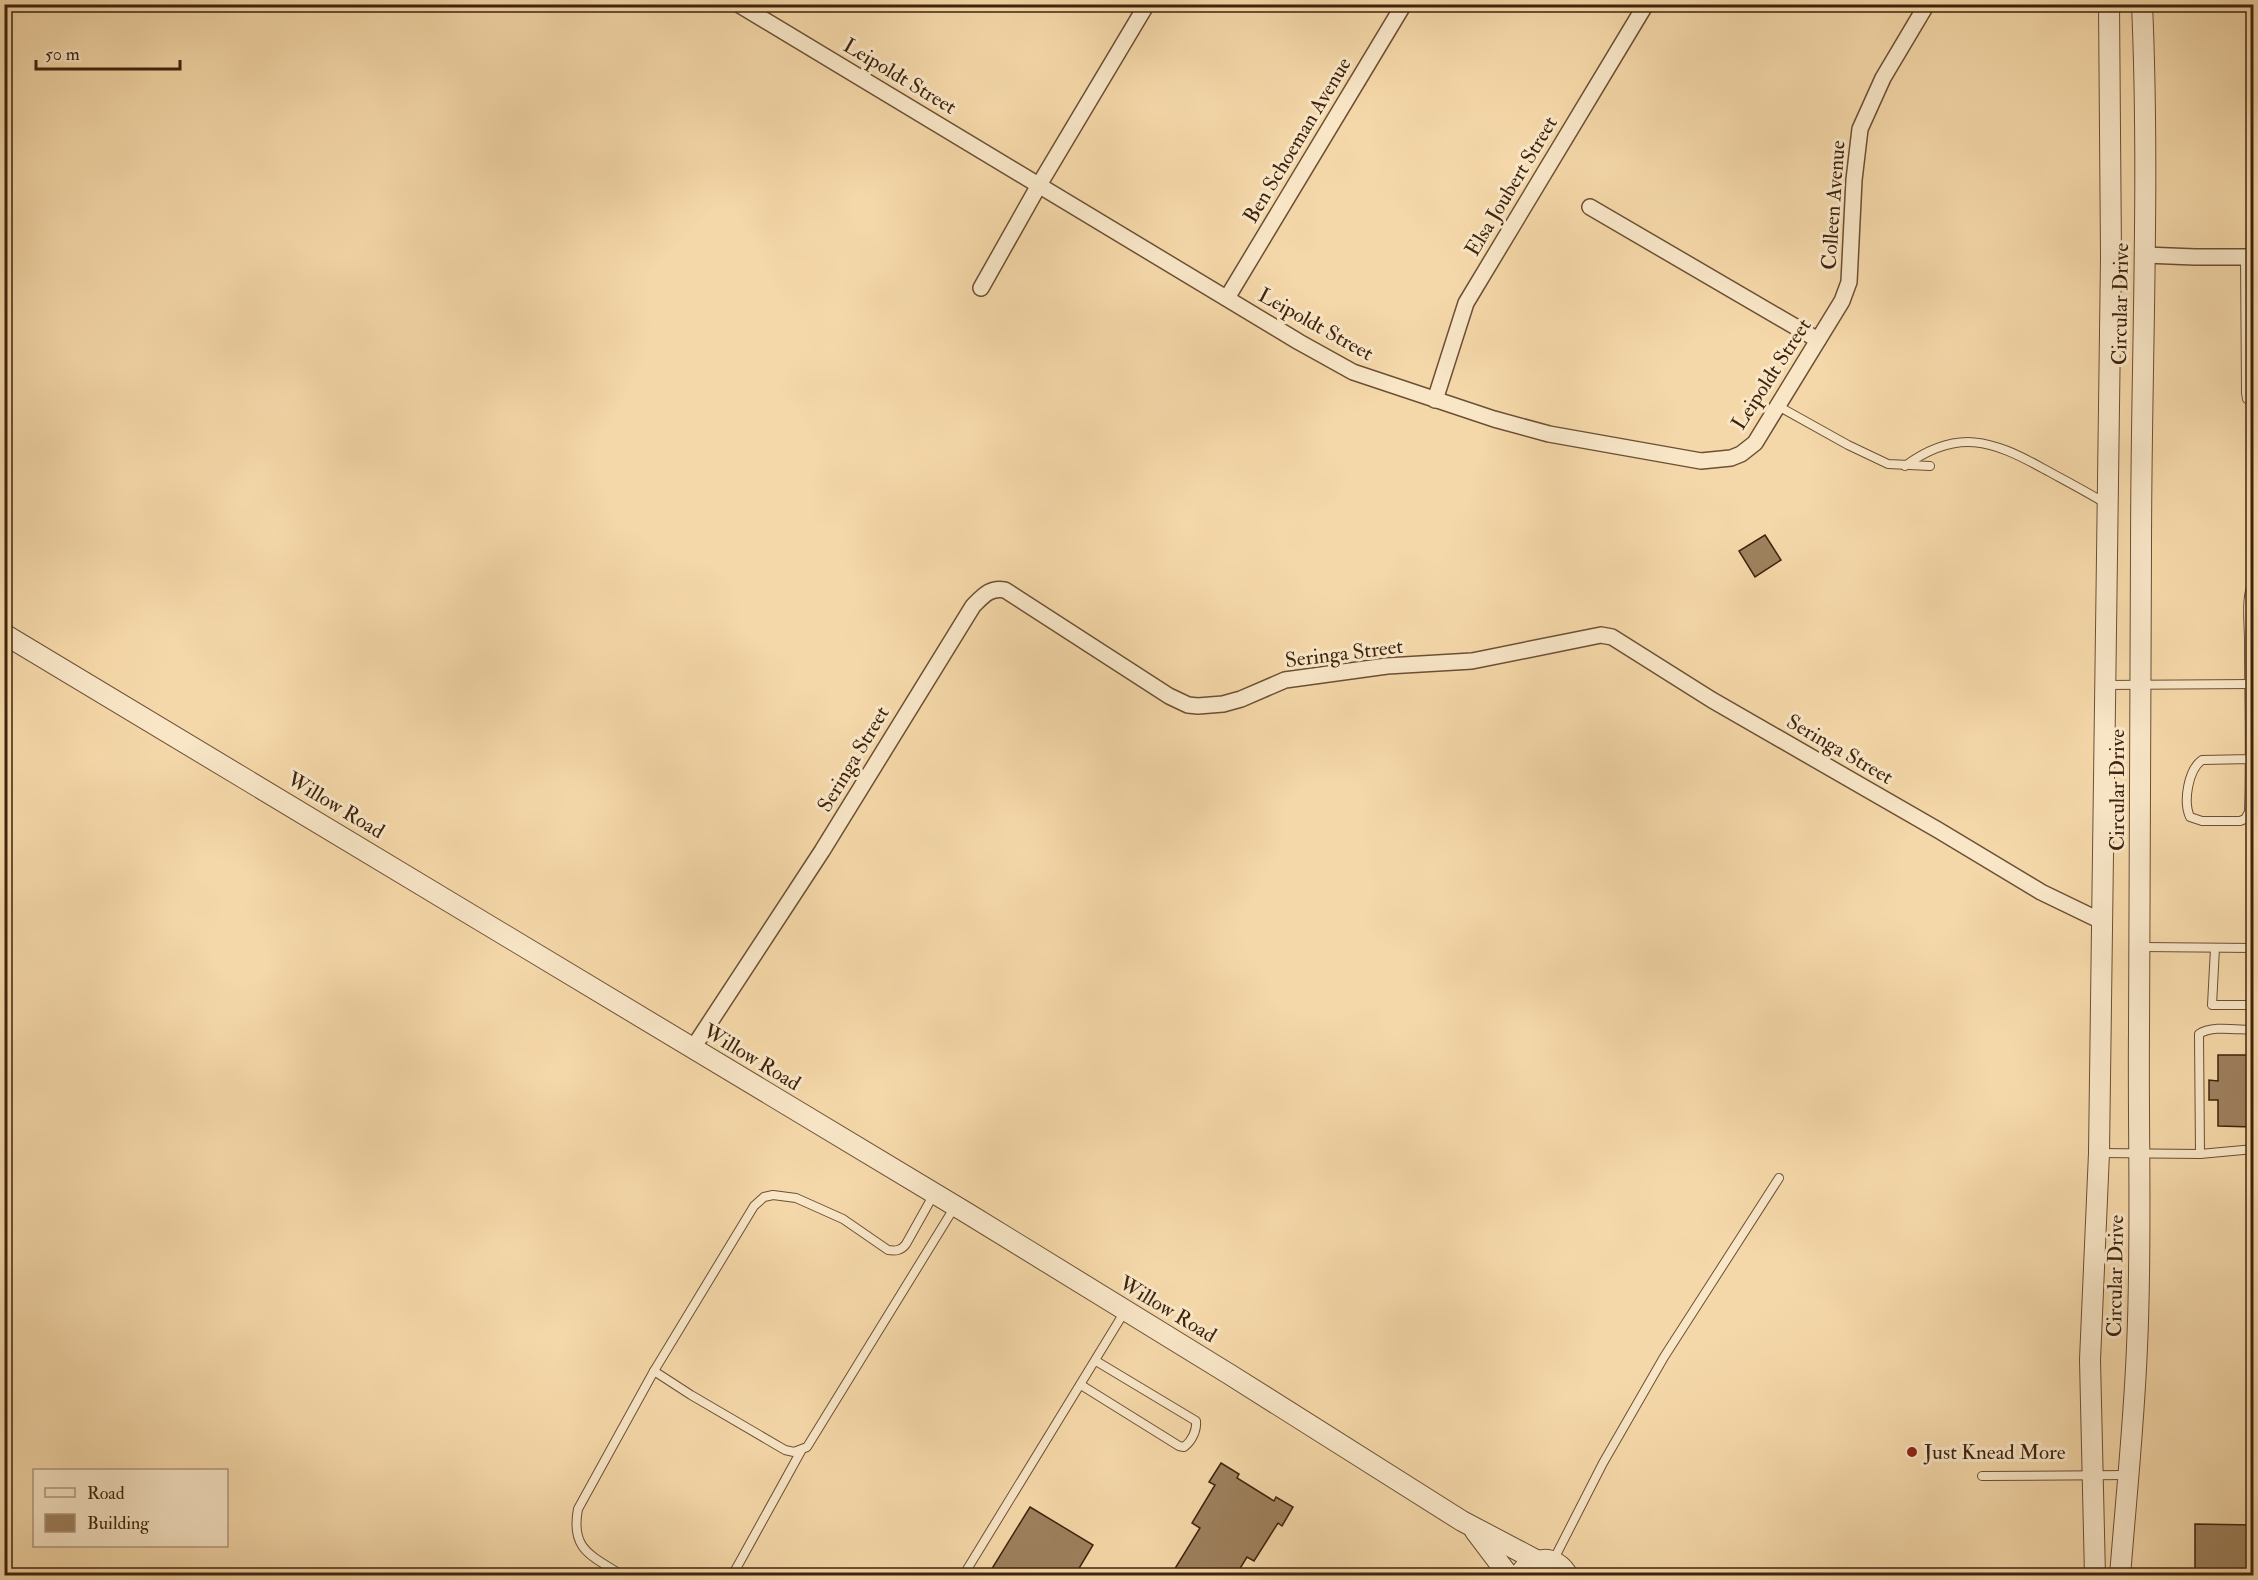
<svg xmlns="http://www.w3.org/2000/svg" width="2258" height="1580" viewBox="0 0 2258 1580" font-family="'IM FELL Double Pica',serif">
<rect width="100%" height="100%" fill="#f5d8a9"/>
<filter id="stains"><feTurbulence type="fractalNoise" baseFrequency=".00333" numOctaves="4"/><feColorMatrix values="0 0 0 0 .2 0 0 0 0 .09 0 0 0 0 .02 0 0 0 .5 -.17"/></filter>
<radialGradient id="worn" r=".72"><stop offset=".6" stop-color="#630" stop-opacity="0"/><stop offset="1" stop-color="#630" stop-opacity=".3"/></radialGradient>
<g fill="#9e815e" stroke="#3f230d" stroke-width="1.5">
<polygon points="1765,535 1781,560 1755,577 1739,551"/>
<polygon points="2218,1055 2253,1055 2253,1127 2218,1126 2218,1100 2209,1100 2209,1080 2218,1081"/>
<polygon points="1221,1463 1239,1474 1237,1478 1274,1501 1276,1497 1293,1507 1282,1526 1278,1523 1254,1561 1247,1557 1236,1575 1171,1575 1200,1528 1192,1523 1215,1485 1209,1482"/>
<polygon points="1030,1507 1093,1545 1075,1575 988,1575"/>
<polygon points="2195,1524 2253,1525 2253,1575 2195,1575"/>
</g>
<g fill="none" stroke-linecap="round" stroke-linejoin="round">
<g stroke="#6c5034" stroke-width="10">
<g id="service">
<polyline points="2245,257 2246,393 2247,399 2254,403"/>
<polyline points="1778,406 1848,445 1888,464 1930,466"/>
<path d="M1905 466C1957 428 1992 440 2044 469 2064 480 2085 491 2105 503"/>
<polyline points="2105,685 2252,684"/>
<path d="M2251 759 2202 760C2188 770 2183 802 2190 817L2202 821H2240L2245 819 2249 812C2251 755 2249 697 2249 640 2249 622 2245 596 2254 580"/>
<polyline points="2141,947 2254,948"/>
<polyline points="2215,948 2212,1005 2254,1005"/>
<polyline points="2099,1153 2200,1154 2254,1149"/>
<path d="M2200 1154 2199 1034C2211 1025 2238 1030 2254 1030"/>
<polyline points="654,1371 691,1395 785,1450 794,1452 807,1447 954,1208"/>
<path d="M1081 1385 1179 1446 1184 1447C1192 1441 1197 1430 1196 1421L1096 1361"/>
<polyline points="1982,1476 2129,1475"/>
<polyline points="1553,1561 1603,1463 1664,1357 1779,1178"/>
<path d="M623 1576C593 1556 570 1551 578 1509L654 1371 754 1206 764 1197 773 1195 796 1198 843 1219 888 1250C895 1251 901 1251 906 1244L934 1194"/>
<polyline points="732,1576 801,1451"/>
<polyline points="963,1576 1125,1311"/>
</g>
</g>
<g stroke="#6c5034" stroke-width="18">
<g id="minor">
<polyline points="738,4 1299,342 1353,372 1494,419 1549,434 1701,461 1731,458 1741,454 1755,443 1842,301 1849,282 1854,180 1860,129 1883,78 1927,4"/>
<polyline points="1590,207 1818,340"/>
<polyline points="2145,255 2195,257 2254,257"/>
<polyline points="981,288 1039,185 1147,4"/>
<polyline points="1227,298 1404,4"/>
<polyline points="1435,400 1466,303 1646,4"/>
<path d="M693 1048 822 851 973 606C983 596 990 587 1005 590L1169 696 1188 705 1198 706 1223 704 1241 699 1285 680 1387 666 1472 661 1601 635 1612 637 1712 700 1938 830 2041 892 2101 921"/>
</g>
</g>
<g stroke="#6c5034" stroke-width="22">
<g id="tertiary">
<polyline points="4,634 967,1213 1229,1374 1462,1521 1536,1560"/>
<polyline points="1475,1531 1509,1576"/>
<path d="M1519 1576C1530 1555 1557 1554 1568 1576"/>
<polyline points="2095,1576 2090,1360 2099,1153 2111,257 2109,4"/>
<path d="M2120 1576C2126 1499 2134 1424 2137 1347 2142 1242 2138 1137 2139 1031 2140 871 2141 710 2141 549 2141 368 2150 186 2142 4"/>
</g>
</g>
<use href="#service" stroke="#f8e6c7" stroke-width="8"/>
<use href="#minor" stroke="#f8e6c7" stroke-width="15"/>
<use href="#tertiary" stroke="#f8e6c7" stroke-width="20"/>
</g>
<circle fill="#8f2418" stroke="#f8e6c7" stroke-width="2" cx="1912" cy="1452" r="6"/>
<g text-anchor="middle" stroke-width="6" stroke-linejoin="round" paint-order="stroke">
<g font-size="21" fill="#3f230d" stroke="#f8e6c7">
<text transform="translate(900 76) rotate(31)" y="7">Leipoldt Street</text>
<text transform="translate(1297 140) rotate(-59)" y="7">Ben Schoeman Avenue</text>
<text transform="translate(1511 186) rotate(-59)" y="7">Elsa Joubert Street</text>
<text transform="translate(1833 205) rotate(-86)" y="7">Colleen Avenue</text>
<text transform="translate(2120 304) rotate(-89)" y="7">Circular Drive</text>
<text transform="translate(1316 324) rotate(29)" y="7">Leipoldt Street</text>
<text transform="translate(1771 374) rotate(-57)" y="7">Leipoldt Street</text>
<text transform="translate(1344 653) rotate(-7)" y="7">Seringa Street</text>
<text transform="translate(1840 749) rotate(30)" y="7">Seringa Street</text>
<text transform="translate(853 759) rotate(-59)" y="7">Seringa Street</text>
<text transform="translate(2117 790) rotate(-90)" y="7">Circular Drive</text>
<text transform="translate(336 805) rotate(31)" y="7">Willow Road</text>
<text transform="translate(752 1057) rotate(31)" y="7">Willow Road</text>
<text transform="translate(2115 1276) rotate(-89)" y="7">Circular Drive</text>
<text transform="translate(1168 1309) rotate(31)" y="7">Willow Road</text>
</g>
<g font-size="21" fill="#3f230d" stroke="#f8e6c7" text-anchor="start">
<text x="1924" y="1459">Just Knead More</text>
</g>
</g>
<rect width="2258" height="1580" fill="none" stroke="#f5d8a9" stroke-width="24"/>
<rect x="6" y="6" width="2246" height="1568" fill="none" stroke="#3f230d" stroke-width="3"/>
<rect x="12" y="12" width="2234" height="1556" fill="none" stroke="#3f230d" stroke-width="1.5"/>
<rect x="33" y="1469" width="195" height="78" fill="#f8e6c7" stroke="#ae987d" stroke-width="1.5"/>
<rect x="45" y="1488" width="30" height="9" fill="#f8e6c7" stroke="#ae987d" stroke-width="1.5"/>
<text x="87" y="1499" font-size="18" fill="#3f230d">Road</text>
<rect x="45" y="1514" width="30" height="18" fill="#9e815e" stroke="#ae987d" stroke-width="1.5"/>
<text x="87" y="1529" font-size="18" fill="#3f230d">Building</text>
<path d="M36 60v9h144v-9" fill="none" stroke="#3f230d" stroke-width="3"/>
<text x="45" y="60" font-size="18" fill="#3f230d" stroke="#f8e6c7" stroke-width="4.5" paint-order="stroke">50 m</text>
<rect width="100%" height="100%" filter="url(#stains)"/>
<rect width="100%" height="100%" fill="url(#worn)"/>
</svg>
